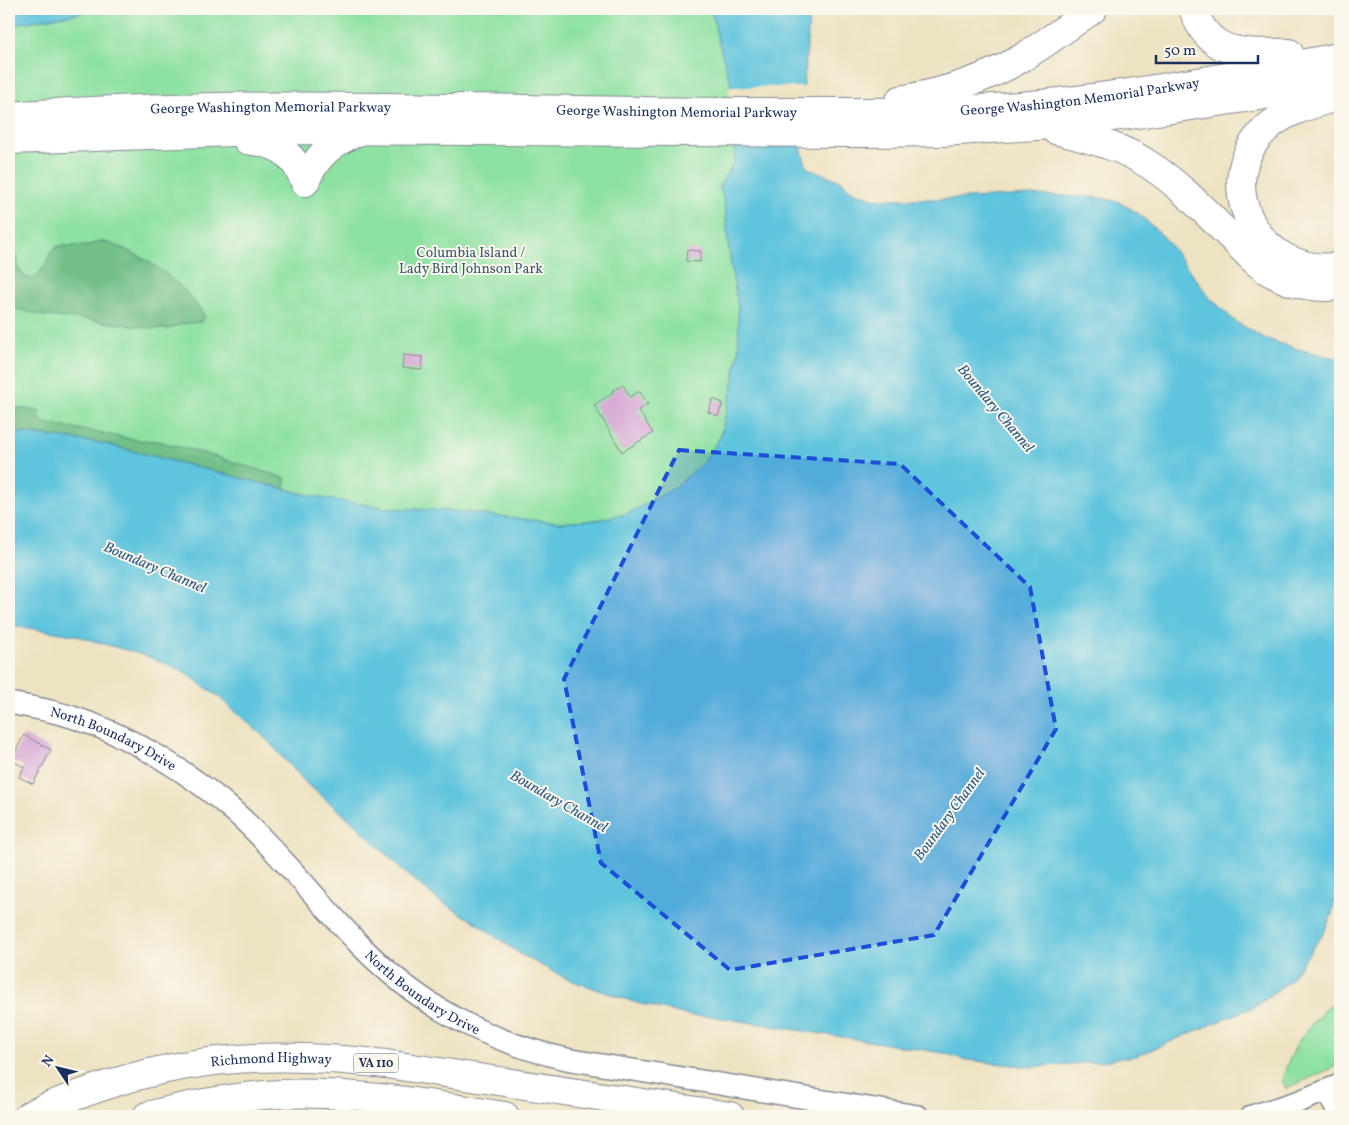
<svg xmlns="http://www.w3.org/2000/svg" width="1349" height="1125" viewBox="0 0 1349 1125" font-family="Vollkorn,serif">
<rect width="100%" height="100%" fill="#fbf7ec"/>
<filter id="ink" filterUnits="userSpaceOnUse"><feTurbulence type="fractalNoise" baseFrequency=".02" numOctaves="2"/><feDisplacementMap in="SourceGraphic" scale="10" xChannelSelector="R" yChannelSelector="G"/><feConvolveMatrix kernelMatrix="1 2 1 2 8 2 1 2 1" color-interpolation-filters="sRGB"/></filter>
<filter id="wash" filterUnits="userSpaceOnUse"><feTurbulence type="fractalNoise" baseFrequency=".0096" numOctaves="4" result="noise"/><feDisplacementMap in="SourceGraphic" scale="20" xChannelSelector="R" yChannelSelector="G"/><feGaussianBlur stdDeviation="1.12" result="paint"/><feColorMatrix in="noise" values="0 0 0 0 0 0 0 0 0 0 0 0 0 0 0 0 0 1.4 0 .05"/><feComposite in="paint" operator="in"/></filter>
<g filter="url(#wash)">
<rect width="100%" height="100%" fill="#ede2c1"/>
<g fill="#8de1a2" stroke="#548880">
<polygon points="104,9 711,9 720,47 731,84 735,161 719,186 724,201 731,266 738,306 739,349 732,390 720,438 703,463 673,489 627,514 596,520 559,523 451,511 387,508 321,498 176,461 9,431 9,25"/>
<polygon points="1340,996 1340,1064 1286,1089 1282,1079 1288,1063 1298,1042 1315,1020"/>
<polygon points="342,1112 395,1116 257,1116 290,1113"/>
</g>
<g fill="#72bf88" stroke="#467773">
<path d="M100 241C137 248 187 284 205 317L201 322 181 324 169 329 148 328 83 319 45 316 9 307V254L16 253 18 260V268L25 277 34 279 45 266 50 253 58 246H87Z"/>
<polygon points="9,407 39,411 40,420 45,423 138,440 158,441 210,455 285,478 285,489 101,443 9,431"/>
</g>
<g fill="#5fc4dd" stroke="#3d7a9e">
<polygon points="9,9 104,9 9,25"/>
<polygon points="711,9 810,9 804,80 801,147 807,168 842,181 848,189 875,199 947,199 1031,195 1093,197 1117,201 1138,213 1164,237 1210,298 1236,322 1264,338 1301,350 1340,359 1340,872 1335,893 1332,914 1324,933 1289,981 1258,1005 1136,1056 1095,1062 1032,1067 966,1060 943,1053 709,1016 692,1016 637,1003 567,979 520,954 475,922 438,900 401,869 354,823 306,783 267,740 219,697 183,671 146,656 74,635 9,625 9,431 101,443 321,498 387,508 451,511 559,523 596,520 627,514 673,489 703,463 720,438 732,390 739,349 738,306 731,266 724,201 719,186 735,161 731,84 720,47"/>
</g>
<polygon fill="#ede2c1" points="729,87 806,87 804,142 731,141"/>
<g id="blocks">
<g fill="#d2a0d3">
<polygon points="687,250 701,251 700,262 686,261"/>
<polygon points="403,355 423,357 422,370 402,368"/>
<polygon points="623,385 630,397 638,392 640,392 648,404 638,410 653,433 622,452 594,405 613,393 612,391"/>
<polygon points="713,399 723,403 718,416 708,412"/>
<polygon points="24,735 51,750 33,784 19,777 24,767 11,760"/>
</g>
</g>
</g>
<g filter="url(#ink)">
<use href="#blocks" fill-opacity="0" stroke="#848890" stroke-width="1"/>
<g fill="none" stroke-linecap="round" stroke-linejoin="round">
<g stroke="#848890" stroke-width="24">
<g id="secondary">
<path id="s1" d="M9 703C30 707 51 710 72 717 130 735 191 773 237 814 281 854 318 902 359 944 419 1006 487 1042 571 1060L918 1116"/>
<polyline points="1327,1091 1340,1115"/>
<polyline points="1252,1116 1300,1101 1340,1085"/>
</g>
</g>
<g stroke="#848890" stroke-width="30">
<g id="highway">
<path d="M1193 9C1210 59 1246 52 1289 53"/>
<path d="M1333 98C1310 105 1284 112 1267 128 1206 183 1262 281 1340 266"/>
<path d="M900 100C941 93 984 80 1020 59 1045 44 1069 26 1093 9"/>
<path id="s2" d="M9 116C261 97 515 112 767 112 832 112 897 113 962 110 1090 104 1214 79 1340 57"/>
<path d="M1055 130C1089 139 1122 146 1151 166 1183 187 1209 216 1236 242 1248 254 1259 267 1274 274 1294 285 1318 289 1340 286"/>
<polyline points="9,140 288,130 861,133 942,132 1037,126 1144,113 1340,84"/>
<path d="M247 140C279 143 293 153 305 182"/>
<path d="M305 182C316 156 332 142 358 132"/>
<path id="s3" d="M28 1116C49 1105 72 1097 95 1089 195 1054 282 1052 386 1064L730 1116"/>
<path d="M147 1116C204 1101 265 1091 324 1094 385 1096 445 1107 505 1116"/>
</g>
</g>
<use href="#secondary" stroke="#fff" stroke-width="21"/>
<use href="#highway" stroke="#fff" stroke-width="28"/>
</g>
</g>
<path fill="#1d4ed8" fill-opacity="0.2" stroke="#1d4ed8" stroke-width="4" stroke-dasharray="10 6" stroke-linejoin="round" d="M679 450 900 464 1030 587 1056 729 934 935 730 970 601 863 564 679Z"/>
<g text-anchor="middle" stroke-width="4" stroke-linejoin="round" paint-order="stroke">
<rect fill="#fbf7ec" stroke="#5e6b89" stroke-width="1" x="353.5" y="1053.5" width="45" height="19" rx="4"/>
<g font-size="12" font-weight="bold" fill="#1b2f5e">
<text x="376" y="1067">VA 110</text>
</g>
<g font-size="14" fill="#1b2f5e" stroke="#fbf7ec">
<text dy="5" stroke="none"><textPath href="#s2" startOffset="1072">George Washington Memorial Parkway</textPath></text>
<text dy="5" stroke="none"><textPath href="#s2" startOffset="262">George Washington Memorial Parkway</textPath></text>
<text dy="5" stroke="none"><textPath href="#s2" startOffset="668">George Washington Memorial Parkway</textPath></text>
<text dy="5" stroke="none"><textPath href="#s1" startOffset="111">North Boundary Drive</textPath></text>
<text dy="5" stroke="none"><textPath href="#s1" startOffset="516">North Boundary Drive</textPath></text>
<text dy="5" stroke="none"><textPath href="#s3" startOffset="252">Richmond Highway</textPath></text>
</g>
<g font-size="14" fill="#385c6f" stroke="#fbf7ec">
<text x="471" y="257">Columbia Island /<tspan x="471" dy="16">Lady Bird Johnson Park</tspan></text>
</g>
<g font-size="15" font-style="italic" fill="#2f5c84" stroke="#fbf7ec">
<text transform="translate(996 408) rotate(50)" y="5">Boundary Channel</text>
<text transform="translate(155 567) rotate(23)" y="5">Boundary Channel</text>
<text transform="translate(559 801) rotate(30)" y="5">Boundary Channel</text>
<text transform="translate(949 814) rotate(-54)" y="5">Boundary Channel</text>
</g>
</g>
<rect width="1349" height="1125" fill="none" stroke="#fbf7ec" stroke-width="30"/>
<g transform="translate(58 1068) rotate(305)" stroke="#fbf7ec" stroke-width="4" paint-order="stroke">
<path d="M0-4L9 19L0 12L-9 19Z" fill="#1b2f5e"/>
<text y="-8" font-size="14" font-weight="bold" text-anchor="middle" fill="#1b2f5e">N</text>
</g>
<path d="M1156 55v8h102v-8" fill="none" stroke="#1b2f5e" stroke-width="2.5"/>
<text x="1164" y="55" font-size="15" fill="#1b2f5e" stroke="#fbf7ec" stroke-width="4" paint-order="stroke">50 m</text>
</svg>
